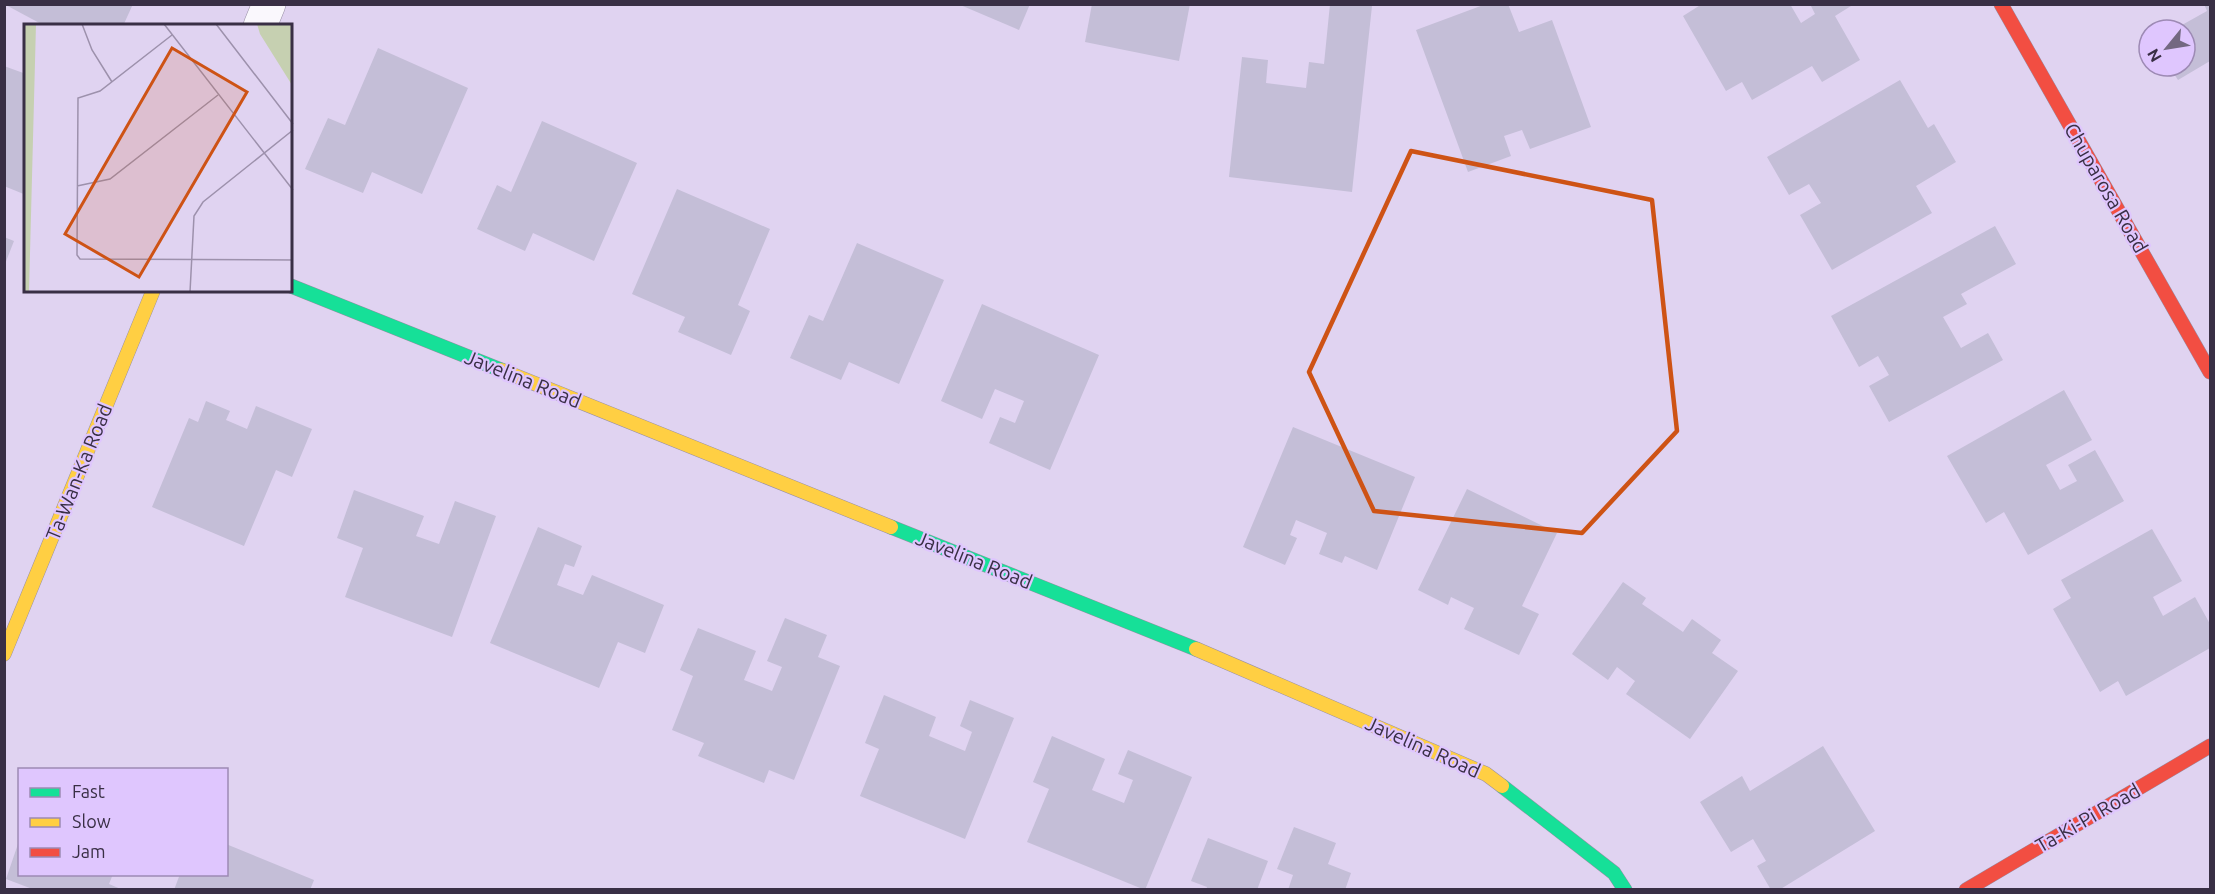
<svg xmlns="http://www.w3.org/2000/svg" width="2215" height="894" viewBox="0 0 2215 894" font-family="Ubuntu,sans-serif">
<rect width="100%" height="100%" fill="#e0d3f1"/>
<g fill="#c4bed7">
<polygon points="4,4 133,4 123,26 45,26"/>
<polygon points="958,4 1030,4 1019,30"/>
<polygon points="1092,4 1190,4 1179,61 1085,42"/>
<polygon points="1330,4 1372,6 1352,192 1229,177 1242,57 1268,60 1266,83 1306,88 1309,62 1324,64"/>
<polygon points="1486,4 1508,4 1519,32 1552,20 1591,127 1530,149 1522,130 1504,136 1511,156 1468,172 1416,30"/>
<polygon points="1702,4 1790,4 1801,23 1815,14 1810,4 1850,4 1851,6 1835,16 1860,60 1822,82 1812,66 1752,100 1742,82 1726,91 1683,16"/>
<polygon points="2204,4 2210,4 2210,61 2178,80 2169,66 2185,66 2185,30 2173,30 2207,11"/>
<polygon points="378,48 468,88 422,194 372,172 363,193 305,169 328,118 345,125"/>
<polygon points="4,66 26,74 26,195 4,186"/>
<polygon points="1900,80 1928,128 1934,124 1956,162 1916,186 1932,213 1832,270 1800,215 1821,203 1809,184 1789,195 1767,157"/>
<polygon points="542,121 637,163 594,261 533,233 525,251 477,229 497,185 511,192"/>
<polygon points="677,189 770,229 738,305 750,311 731,355 678,332 685,317 632,294"/>
<polygon points="1995,226 2016,264 1961,294 1967,304 1943,317 1961,348 1988,333 2003,360 1889,422 1869,386 1889,375 1878,356 1859,367 1831,316"/>
<polygon points="4,237 14,241 5,264 4,264"/>
<polygon points="857,243 944,280 899,384 849,362 841,380 790,358 809,315 823,321"/>
<polygon points="982,304 1099,355 1050,470 989,443 1000,417 1015,423 1024,401 995,389 982,419 941,401"/>
<polygon points="2064,390 2092,440 2046,465 2060,490 2077,481 2068,465 2095,450 2124,501 2028,555 2004,512 1986,523 1947,456"/>
<polygon points="206,401 230,411 226,420 247,429 256,406 312,429 292,477 276,470 244,546 152,507 189,418 198,422"/>
<polygon points="1293,427 1415,477 1377,570 1345,556 1342,563 1319,554 1327,533 1296,520 1290,535 1297,538 1285,565 1243,547"/>
<polygon points="1467,489 1557,533 1522,606 1539,614 1519,655 1464,629 1474,608 1451,597 1448,605 1418,590"/>
<polygon points="354,490 424,516 416,536 439,544 455,501 496,516 452,637 345,597 363,548 337,538"/>
<polygon points="538,527 582,546 574,567 565,564 557,585 583,595 592,575 664,605 645,653 618,642 599,688 490,643"/>
<polygon points="2152,529 2182,581 2153,597 2163,616 2195,597 2210,624 2210,648 2126,696 2118,681 2100,692 2053,609 2071,598 2061,580"/>
<polygon points="1623,582 1646,598 1642,604 1683,632 1692,619 1721,640 1712,653 1738,671 1690,739 1626,694 1635,681 1617,667 1608,680 1572,654"/>
<polygon points="785,618 827,635 818,657 840,666 794,780 769,770 764,783 698,756 704,743 672,730 693,676 680,670 698,628 756,651 744,680 772,691 782,667 767,661"/>
<polygon points="884,695 936,717 929,736 965,751 972,732 960,726 970,700 1014,718 965,839 860,796 879,749 865,743"/>
<polygon points="1052,736 1105,759 1092,790 1124,803 1133,780 1118,774 1128,750 1192,777 1145,890 1027,842 1049,789 1033,782"/>
<polygon points="1823,746 1875,831 1779,890 1771,890 1757,866 1766,861 1753,839 1731,852 1700,802 1742,776 1750,791"/>
<polygon points="1294,827 1336,843 1328,864 1351,873 1345,890 1288,890 1293,875 1277,869"/>
<polygon points="1208,838 1268,861 1257,890 1206,890 1207,887 1191,881"/>
<polygon points="19,841 20,874 113,874 109,884 123,890 35,890 6,879"/>
<polygon points="226,844 314,880 310,890 174,890 180,874 226,874"/>
</g>
<g fill="none" stroke-linecap="round" stroke-linejoin="round">
<g stroke="#988fa5" stroke-width="34">
<polyline id="street" points="260,26 269,4"/>
</g>
<g stroke="#988fa5" stroke-width="15">
<g id="fast">
<polyline points="291,286 501,370"/>
<polyline points="891,527 1196,649"/>
<polyline points="1502,786 1614,873 1625,890"/>
</g>
</g>
<g stroke="#988fa5" stroke-width="15">
<g id="slow">
<polyline points="501,370 891,527"/>
<polyline points="1196,649 1486,774 1502,786"/>
<polyline points="4,654 153,291"/>
</g>
</g>
<g stroke="#988fa5" stroke-width="15">
<g id="jam">
<polyline points="2001,4 2210,372"/>
<polyline points="1966,890 2210,746"/>
</g>
</g>
<use href="#street" stroke="#faf8fd" stroke-width="33"/>
<use href="#fast" stroke="#16e098" stroke-width="14"/>
<use href="#slow" stroke="#ffcf43" stroke-width="14"/>
<use href="#jam" stroke="#f24e42" stroke-width="14"/>
</g>
<path fill="none" stroke="#ce5315" stroke-width="4.5" stroke-linejoin="round" d="M1411 151 1652 200 1677 431 1582 533 1374 511 1309 372Z"/>
<g text-anchor="middle" stroke-width="4.5" stroke-linejoin="round" paint-order="stroke">
<g font-size="20" fill="#392f45" stroke="#dfc6fe">
<text transform="translate(2106 188) rotate(60)" y="7">Chuparosa Road</text>
<text transform="translate(523 379) rotate(22)" y="7">Javelina Road</text>
<text transform="translate(79 472) rotate(-68)" y="7">Ta-Wan-Ka Road</text>
<text transform="translate(974 560) rotate(22)" y="7">Javelina Road</text>
<text transform="translate(1423 747) rotate(24)" y="7">Javelina Road</text>
<text transform="translate(2088 818) rotate(-30)" y="7">Ta-Ki-Pi Road</text>
</g>
</g>
<g transform="translate(24 24)">
<rect width="268" height="268" fill="#e0d3f1"/>
<path d="M0 0H12L5 268H0ZM233 0H268V61L236 10Z" fill="#c6d0b1"/>
<path fill="none" stroke="#9d91ac" stroke-width="1.5" d="M58 0 68 26 88 58M140 0 269 166M192 0 269 100M148 11 76 67 54 74 53 231 56 235 269 236M53 162 86 155 194 71M166 268 170 192 179 178 269 106"/>
<path fill="#ce5315" fill-opacity="0.15" stroke="#ce5315" stroke-width="3" d="M148 24 223 68 115 253 41 210Z"/>
<rect width="268" height="268" fill="none" stroke="#392f45" stroke-width="3"/>
</g>
<rect width="2215" height="894" fill="none" stroke="#392f45" stroke-width="12"/>
<rect x="18" y="768" width="210" height="108" fill="#dfc6fe" stroke="#9d8ab4" stroke-width="1.5"/>
<rect x="30" y="788" width="30" height="9" fill="#16e098" stroke="#9d8ab4" stroke-width="1.5"/>
<text x="72" y="798" font-size="18" fill="#392f45">Fast</text>
<rect x="30" y="818" width="30" height="9" fill="#ffcf43" stroke="#9d8ab4" stroke-width="1.5"/>
<text x="72" y="828" font-size="18" fill="#392f45">Slow</text>
<rect x="30" y="848" width="30" height="9" fill="#f24e42" stroke="#9d8ab4" stroke-width="1.5"/>
<text x="72" y="858" font-size="18" fill="#392f45">Jam</text>
<g transform="translate(2167 48) rotate(240)"><circle r="28" fill="#dfc6fe" stroke="#9d8ab4" stroke-width="1.5"/>
<path d="M0-4.5L10 22L0 15L-10 22Z" fill="#736881"/>
<text y="-9" font-size="16" font-weight="bold" text-anchor="middle" fill="#392f45">N</text>
</g>
</svg>
